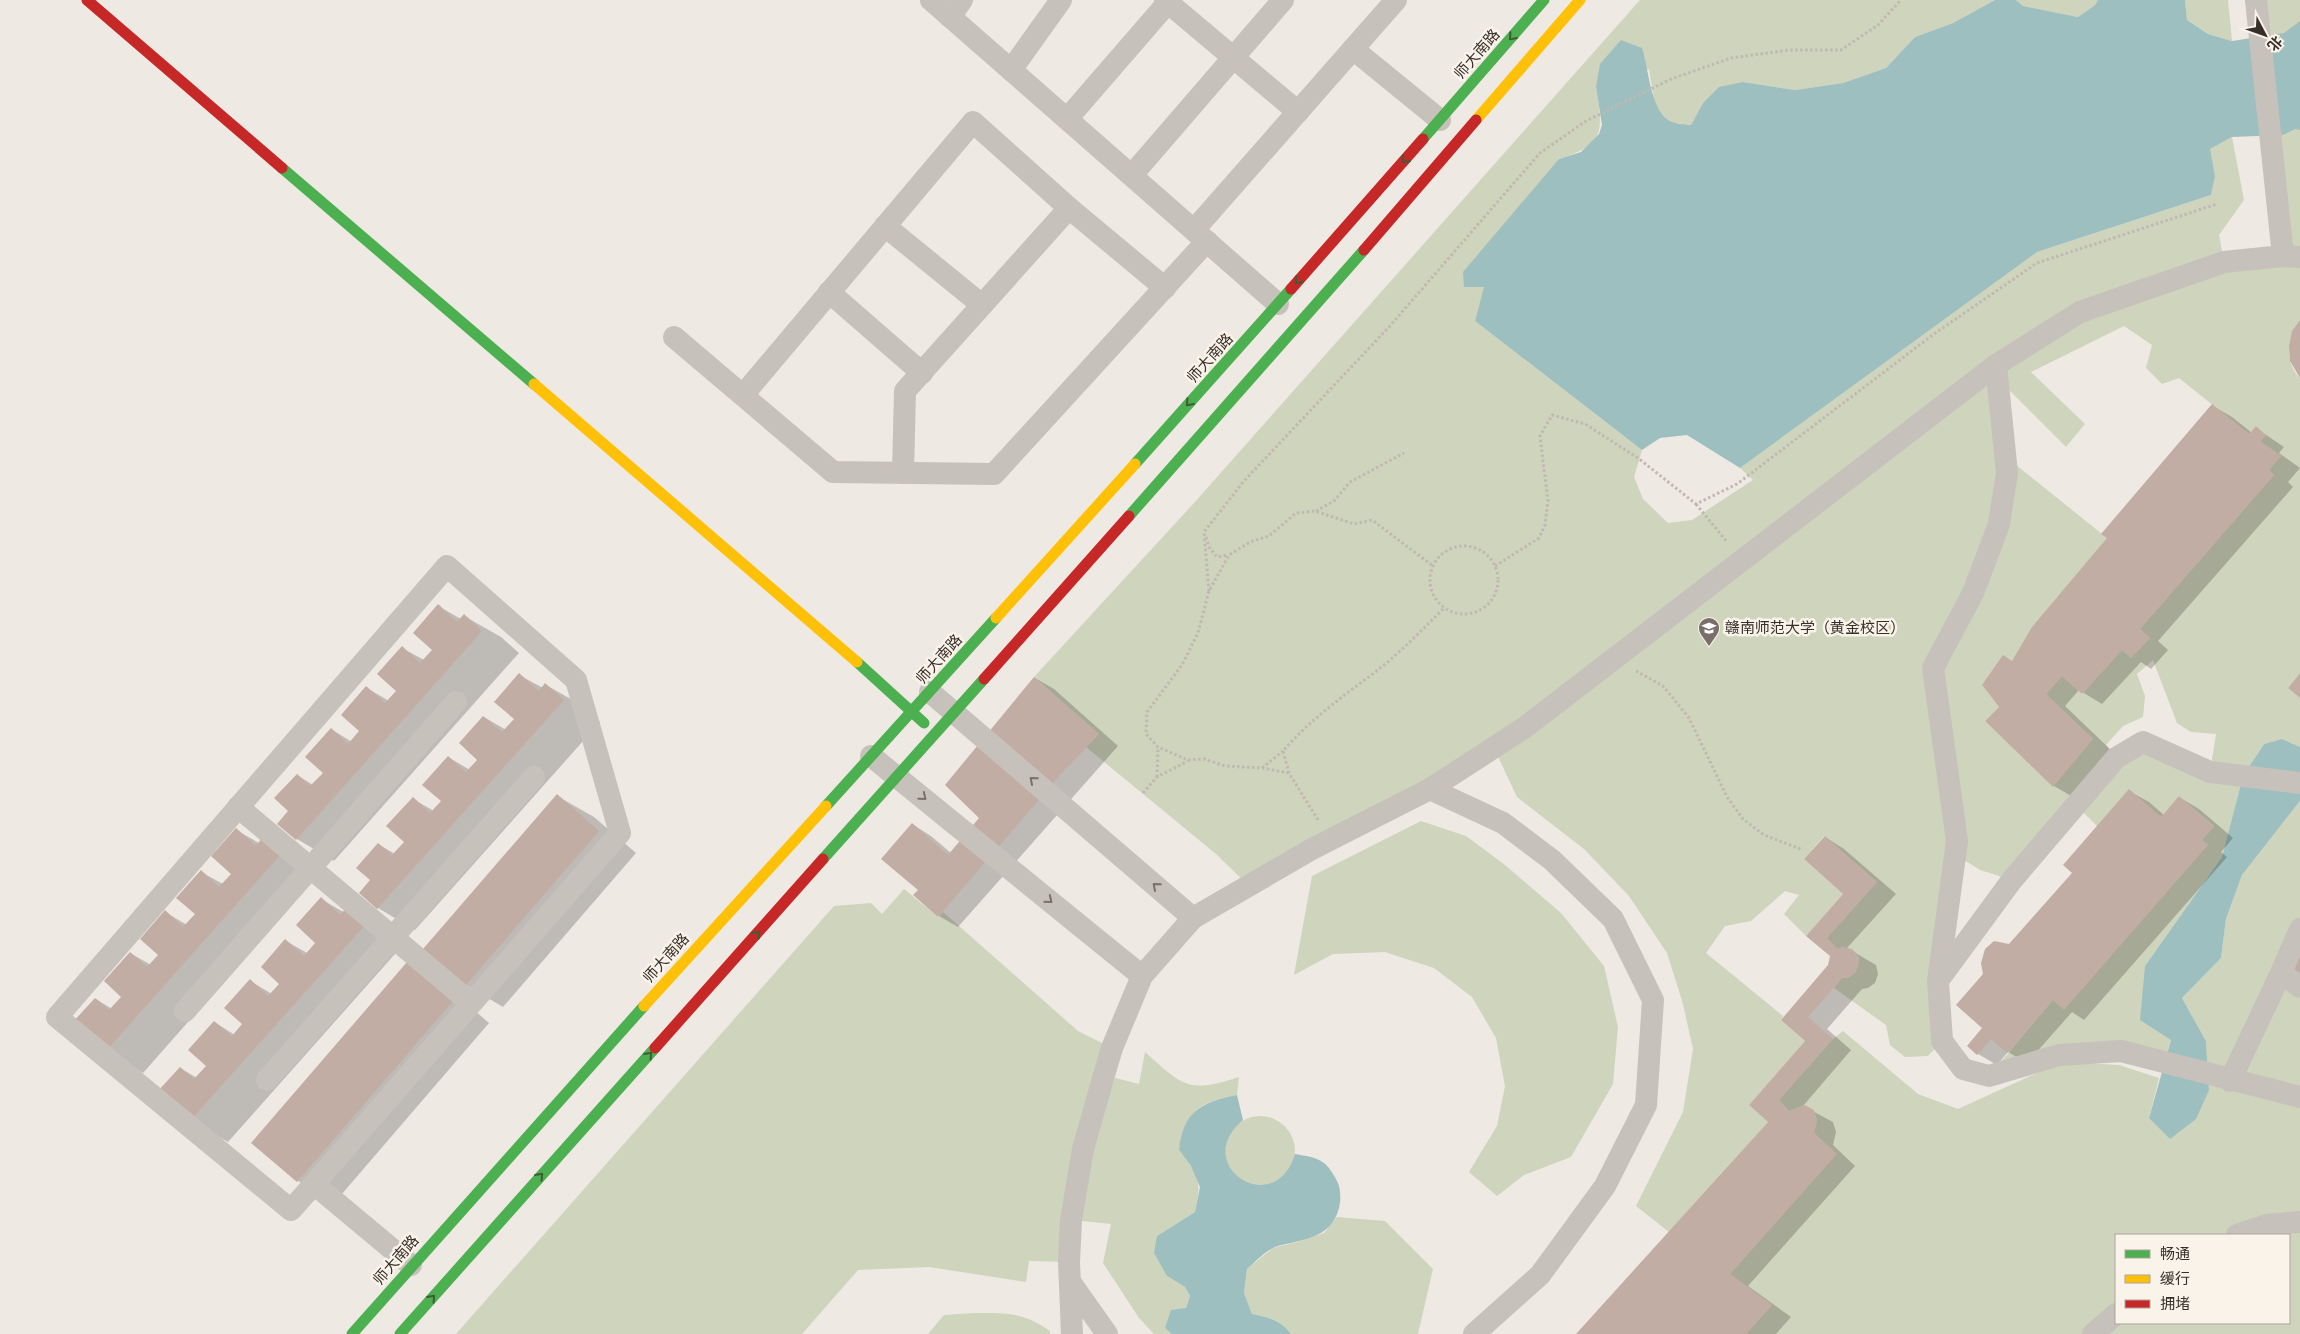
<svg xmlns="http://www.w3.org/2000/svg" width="2300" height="1334" viewBox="0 0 2300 1334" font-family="Lato,'Noto Sans SC',sans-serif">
<rect width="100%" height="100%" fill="#eee9e3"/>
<g fill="#cfd4bc" fill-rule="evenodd">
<path d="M1640 0H1995L1953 23 1915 37 1886 68 1843 83 1795 90 1743 82 1703 103 1691 125 1669 122 1655 106 1649 69 1596 87C1603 131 1606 144 1559 159L1485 286 1475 321 1642 450 1634 477 1643 499 1668 523 1692 520 1753 480 1740 468 2037 252 2211 195 2215 176 2209 149 2232 137 2244 200 2219 235 2224 261 2283 256 2256 0H2300V320C2289 337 2283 362 2300 378V673L2288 688 2300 698V747L2282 739 2264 744 2243 776 2222 857 2145 966 2171 1040 2164 1063 2121 1051 1989 1076 2053 1000 2208 845 2202 840 2214 826 2179 796 2161 817 2097 826 2077 806 2012 880 1980 870 1956 855 1942 1041 1928 1056 1905 1057 1890 1045 1886 1025 1834 988 1842 978H1848L1856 972 1859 958 1852 949 1837 948 1827 938 1877 882 1824 836 1804 859 1843 894 1806 936 1784 914 1799 895 1785 891 1751 921 1725 926 1706 953 1783 1016 1781 1020 1805 1041 1749 1105 1768 1122 1669 1232 1636 1206 1683 1112 1693 1049 1683 1004 1667 953 1629 896 1584 849 1517 797 1494 748 1249 886 1216 854 1086 747 1099 734 1034 677 1194 503ZM2124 326 2152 345 2146 368 2162 384 2179 378 2249 434 2256 426 2266 435 2260 441 2281 456 2269 470 2274 475 2140 629 2150 638 2131 658 2122 650 2082 694 2062 676 2046 694 2093 739 2053 786 1985 721 1999 707 1982 685 2012 661 2107 538 2016 465 2006 387 2066 447 2085 424 2031 372ZM2153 660 2177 723 2191 732 2216 734 2210 772 2143 742 2116 757 2106 745 2123 726 2143 717 2145 696 2137 674Z"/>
<polygon points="2016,0 2098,0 2095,5 2078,17 2023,6"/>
<polygon points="2185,0 2228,0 2232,41 2208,34 2187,20"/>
<path d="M2300 801V1334H1746L1772 1305 1730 1274 1836 1154 1814 1133 1817 1120 1814 1110 1805 1105 1789 1111 1779 1100 1833 1039 1843 1031 1918 1094 1958 1109 2061 1062 2119 1065 2159 1078 2149 1118 2209 1090 2206 1041 2182 998 2221 958 2226 919 2242 875ZM2116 1235H2289V1323H2116Z"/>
<polygon points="1421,821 1466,836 1505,865 1561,913 1604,966 1618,1027 1613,1084 1571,1157 1524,1175 1497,1196 1469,1172 1497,1126 1505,1086 1496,1038 1472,997 1434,968 1385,952 1333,954 1294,975 1312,876"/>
<path d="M904 889 938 917 943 912 1078 1031 1112 1048 1104 1075 1139 1084 1145 1052C1183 1086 1188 1094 1239 1077L1237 1095C1193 1104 1193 1109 1179 1150 1199 1176 1202 1180 1195 1212L1157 1236 1167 1276 1185 1287 1190 1296 1186 1308 1165 1328 1172 1334H1154L1139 1318 1103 1263 1111 1224 1072 1220 1069 1262 1029 1261 1026 1282 929 1267 858 1270 802 1334H456L834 906 871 903 882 914Z"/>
<circle cx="1260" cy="1151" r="35"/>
<path d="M1337 1217 1385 1221 1433 1269 1418 1334H1291C1282 1320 1268 1317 1252 1314L1244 1293 1247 1269 1273 1248 1297 1242 1324 1233Z"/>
<path d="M975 1313C1007 1313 1023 1312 1050 1331V1334H928L944 1315Z"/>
</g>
<g fill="#9ebfbf">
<path d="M1995 0H2016L2023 6 2078 17 2095 5 2098 0H2185L2187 20 2208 34 2232 41 2284 33 2300 21V130L2295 129 2283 135 2232 137 2210 149 2215 176 2211 195 2037 252 1740 468 1687 435 1660 438 1642 450 1475 321 1484 287H1464L1463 272 1559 159 1581 152 1599 134 1602 125 1596 87 1600 64 1621 40 1642 48C1649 70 1650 107 1668 120 1673 124 1684 124 1691 125L1703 103 1719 87 1743 82 1795 90 1843 83 1886 68 1915 37 1953 23Z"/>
<polygon points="2282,739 2300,747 2300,801 2242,875 2226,919 2221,958 2182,998 2206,1041 2209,1090 2196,1119 2170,1139 2149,1118 2171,1040 2140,1020 2145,966 2222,857 2243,776 2264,744"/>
<path d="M1237 1095 1243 1120C1189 1165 1275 1221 1295 1154 1318 1158 1326 1159 1337 1181 1341 1188 1341 1200 1339 1208 1331 1240 1301 1239 1275 1247 1265 1251 1255 1262 1247 1269L1244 1293 1252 1314C1267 1317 1282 1320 1291 1334H1172L1165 1328 1171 1310 1186 1308 1190 1296 1185 1287 1167 1276 1154 1253 1157 1236 1195 1212 1200 1187 1191 1166 1179 1150C1183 1111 1202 1102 1237 1095Z"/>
</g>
<g fill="#0003">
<polygon points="2213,406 2232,417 2252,433 2256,428 2284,447 2279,453 2300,468 2288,482 2293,487 2158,641 2168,650 2151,669 2141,662 2102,704 2079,690 2065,706 2112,751 2073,797 2054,786 2001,707 2013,662"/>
<polygon points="438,606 461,619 464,616 501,637 519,653 334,861 297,839 290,811 297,775 313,785 324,773 331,729 352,742 361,731 367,688 389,701 397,690 402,648 424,660 434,650"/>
<polygon points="519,675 543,688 546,685 583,706 600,722 415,930 378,908 361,893 372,880 378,844 395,854 406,842 413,799 434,811 443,800 448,757 470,770 479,760 484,717 506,730 515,719"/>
<polygon points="1035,678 1054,689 1118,746 958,927 939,916 919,890 912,824 931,836 951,853 981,818"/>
<polygon points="2129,791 2149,802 2164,815 2179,797 2199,809 2233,838 2221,852 2227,857 2084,1020 2072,1012 2027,1063 2008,1052 1997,1065 1978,1054 2010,945 2074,872"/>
<polygon points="557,796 594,817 636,853 503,1007 466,985"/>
<polygon points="236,830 317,876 143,1073 106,1051 96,999 112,1009 123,996 130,953 151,965 160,955 165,912 187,925 196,914 201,872 223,884 232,873"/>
<polygon points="1825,837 1844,849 1896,894 1847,948 1876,965 1878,974 1875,983 1868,988 1862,989 1827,1029 1851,1050 1803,1106 1833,1122 1836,1132 1833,1145 1855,1166 1748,1286 1791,1317 1776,1334 1578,1334 1770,1122 1751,1105 1807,1041 1782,1020 1829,966 1831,956 1808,935 1845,894"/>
<polygon points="321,899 402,946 228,1142 190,1120 180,1068 197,1078 207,1065 214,1022 235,1035 244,1024 250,981 272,994 281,983 286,941 307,953 317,943"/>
<polygon points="445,985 489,1023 335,1202 298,1181"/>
</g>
<g fill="#c1ada4">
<polygon points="2300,320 2300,378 2290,361 2289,346 2292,331"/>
<polygon points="2212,404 2249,434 2256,426 2266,435 2260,441 2281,456 2269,470 2274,475 2140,629 2150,638 2131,658 2122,650 2082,694 2062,676 2046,694 2093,739 2053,787 1985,721 1999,707 1982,685 2003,655 2012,661 2032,627 2107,538 2101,534"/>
<polygon points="438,604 457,622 464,614 482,631 296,840 277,824 288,811 274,798 297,774 310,786 323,773 305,757 331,728 348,744 359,731 341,715 366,686 385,703 396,691 377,674 402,646 420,663 432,650 413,633"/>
<polygon points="519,673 539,691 545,683 564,700 377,909 359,893 370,880 356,868 378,843 392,855 404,842 386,826 413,797 430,813 441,801 422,785 448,756 466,772 477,760 459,743 483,716 502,732 514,719 494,702"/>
<polygon points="2300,673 2300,698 2288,688"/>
<polygon points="1034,677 1099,734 1061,774 938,917 913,895 918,890 881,859 912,823 948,855 979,818 945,785"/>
<polygon points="2129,789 2161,817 2179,796 2214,827 2202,840 2208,845 2064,1010 2053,1000 2007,1053 1991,1039 1977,1055 1967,1046 1982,1028 1956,1005 1983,974 1981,963 1985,949 1994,941 2009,944 2072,873 2063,865"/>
<polygon points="557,794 599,831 465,986 423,949"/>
<polygon points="236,828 256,846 262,838 281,854 105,1052 72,1023 95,998 109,1010 121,997 104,981 130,952 147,967 158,955 140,939 165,910 183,927 195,914 176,898 201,870 219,887 231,874 211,856"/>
<polygon points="1825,836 1877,882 1827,938 1837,948 1843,947 1852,949 1856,953 1859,963 1856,972 1848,978 1842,978 1808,1017 1833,1039 1779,1100 1789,1111 1805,1105 1814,1110 1817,1120 1814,1133 1837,1154 1730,1274 1772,1305 1746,1334 1576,1334 1768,1122 1749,1105 1805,1041 1781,1020 1828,965 1830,956 1806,936 1843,894 1804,859"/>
<polygon points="321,897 340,915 347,907 366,924 190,1121 157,1092 180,1067 194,1079 206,1066 188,1050 214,1021 232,1036 242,1024 224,1008 250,979 268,996 279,984 261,967 285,939 304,956 315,943 296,925"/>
<polygon points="2300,953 2300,977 2289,968"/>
<polygon points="407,962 453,1001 297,1182 251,1143"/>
</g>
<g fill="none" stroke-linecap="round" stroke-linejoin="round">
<g stroke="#c0b9b3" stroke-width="3" stroke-dasharray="2.5 2.5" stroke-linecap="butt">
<polyline points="1696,504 1727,542"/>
<polyline points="1316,511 1334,501 1350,482 1404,453"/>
<polyline points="1206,537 1209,547 1217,557 1228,555"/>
<circle cx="1464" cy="580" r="34"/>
<polyline points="1495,566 1539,538 1545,525 1548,501 1540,436 1552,415 1585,424 1638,458 1696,504 1737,484 1934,334 2037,263 2217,204"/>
<polyline points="1209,591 1204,532 1244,481 1389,327 1540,153 1586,121 1671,79 1731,58 1789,50 1841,50 1878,25 1901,0"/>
<polyline points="1636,671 1663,686 1689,718 1727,797 1743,819 1764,835 1803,850"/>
<polyline points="1262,768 1283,751"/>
<polyline points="1289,773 1262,768 1225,766 1204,759 1188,760 1158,747 1146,734 1147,712 1182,665 1198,633 1209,591 1229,555 1250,542 1269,536 1296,513 1315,511 1354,524 1372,520 1433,566"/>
<polyline points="1157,777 1158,747"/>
<polyline points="1143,793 1157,777 1188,761"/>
<path d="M1318 820 1289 773 1283 751C1309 721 1339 699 1370 676 1397 656 1420 632 1444 608"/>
</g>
<g stroke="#c7c1bb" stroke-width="22">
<polyline points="931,0 1278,304"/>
<polyline points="1165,0 1298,112"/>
<polyline points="2256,0 2283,256"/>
<polyline points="950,17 962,0"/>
<polyline points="1353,49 1440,120"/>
<polyline points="1011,70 1061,0"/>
<polyline points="1067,119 1170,0"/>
<polyline points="1132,175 1283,0"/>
<polyline points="885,226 982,305"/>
<polyline points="1194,230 1396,0"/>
<polyline points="829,292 922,373"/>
<polyline points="674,337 833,472 994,474 1207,241"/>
<polyline points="1996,365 2007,473 1999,524 1973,593 1933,668 1957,841 1938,981 1942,1041 1963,1069 1989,1076 2059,1055 2121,1051 2300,1097"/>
<polyline points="743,395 973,122 1069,208 1165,288"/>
<polyline points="903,473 905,391 1069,208"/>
<polyline points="930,692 1193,918"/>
<polyline points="871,756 1142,976"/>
<polyline points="1430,789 1503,823 1552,860 1613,919 1653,1000 1646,1105 1605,1186 1540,1275 1474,1334"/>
<polyline points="238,807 471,1003"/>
<polyline points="2300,929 2281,973 2300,987"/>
<polyline points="1940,978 2012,880 2116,758 2143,742 2210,772 2300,783"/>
<polyline points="185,1011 456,702"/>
<polyline points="267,1080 534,777"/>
<polyline points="2230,1081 2281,973"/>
<polyline points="314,1184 620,833 576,680 447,566 57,1017 291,1210 314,1184 411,1265"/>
<polyline points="2237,1235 2267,1225 2300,1222"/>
<polyline points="1071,1283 1107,1334"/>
<polyline points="1072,1334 1069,1262 1071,1220 1083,1149 1104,1075 1112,1048 1142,976 1193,918 1312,849 1430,789 1524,728 1996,365 2080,312 2224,262 2283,256 2300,257"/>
<polyline points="2093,1334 2116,1314"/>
</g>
<g stroke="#4caf50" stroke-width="11">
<polyline points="1423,139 1544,0"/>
<polyline points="282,168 534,384"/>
<polyline points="1135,464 1291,289"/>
<polyline points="1129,516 1364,250"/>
<polyline points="857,662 924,723"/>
<polyline points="826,806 996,618"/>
<polyline points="823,859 984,679"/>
<polyline points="352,1334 644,1006"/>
<polyline points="400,1334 655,1048"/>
</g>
<g stroke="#ffc107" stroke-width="11">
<polyline points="1476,120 1580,0"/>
<polyline points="534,384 857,662"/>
<polyline points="996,618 1135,464"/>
<polyline points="644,1006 826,806"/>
</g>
<g stroke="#c62828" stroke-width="11">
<polyline points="87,0 282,168"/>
<polyline points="1364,250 1476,120"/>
<polyline points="1291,289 1423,139"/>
<polyline points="984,679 1129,516"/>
<polyline points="655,1048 823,859"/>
</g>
</g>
<defs><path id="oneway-chevron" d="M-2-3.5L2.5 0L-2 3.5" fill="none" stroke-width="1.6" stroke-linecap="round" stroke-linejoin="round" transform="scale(1.25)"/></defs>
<g stroke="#3f5b37">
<use href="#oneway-chevron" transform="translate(1512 37) rotate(131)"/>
<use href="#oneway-chevron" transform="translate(1405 160) rotate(131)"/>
<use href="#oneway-chevron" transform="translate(1298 281) rotate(131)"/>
<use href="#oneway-chevron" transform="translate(1189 403) rotate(132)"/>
<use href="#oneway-chevron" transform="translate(757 934) rotate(-48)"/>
<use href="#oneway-chevron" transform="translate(649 1055) rotate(-48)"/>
<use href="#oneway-chevron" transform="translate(540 1176) rotate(-48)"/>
<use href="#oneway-chevron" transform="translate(432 1298) rotate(-48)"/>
</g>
<g stroke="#78706b">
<use href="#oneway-chevron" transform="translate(1033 780) rotate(-139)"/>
<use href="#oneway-chevron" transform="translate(923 797) rotate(39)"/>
<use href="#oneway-chevron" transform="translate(1156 886) rotate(-139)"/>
<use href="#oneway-chevron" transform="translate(1049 900) rotate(39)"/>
</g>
<defs>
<g id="university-pin" transform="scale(1.125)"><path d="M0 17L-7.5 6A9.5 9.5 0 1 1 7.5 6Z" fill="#786f6a" stroke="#faf3ea"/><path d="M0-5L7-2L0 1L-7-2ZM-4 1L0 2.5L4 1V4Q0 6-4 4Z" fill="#fff"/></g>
</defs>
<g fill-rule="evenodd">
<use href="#university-pin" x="1709" y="628"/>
</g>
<g text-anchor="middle" stroke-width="5" stroke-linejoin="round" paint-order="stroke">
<g font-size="15" fill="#382e29" stroke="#faf3ea">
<text transform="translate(1477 54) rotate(-49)" y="5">师大南路</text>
<text transform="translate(1210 358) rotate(-48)" y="5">师大南路</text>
<text transform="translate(939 659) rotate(-48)" y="5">师大南路</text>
<text transform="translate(666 958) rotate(-48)" y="5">师大南路</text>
<text transform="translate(396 1260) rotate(-49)" y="5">师大南路</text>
</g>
<g font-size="15" fill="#382e29" stroke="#faf3ea" text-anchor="start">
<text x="1725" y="633">赣南师范大学（黄金校区）</text>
</g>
</g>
<rect x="2115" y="1234" width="175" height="90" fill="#faf3ea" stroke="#aca49d"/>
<rect x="2125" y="1250" width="25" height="8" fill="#4caf50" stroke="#aca49d"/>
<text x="2160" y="1259" font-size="15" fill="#382e29">畅通</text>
<rect x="2125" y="1275" width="25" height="8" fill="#ffc107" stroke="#aca49d"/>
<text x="2160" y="1284" font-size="15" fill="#382e29">缓行</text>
<rect x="2125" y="1300" width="25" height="8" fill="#c62828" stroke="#aca49d"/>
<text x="2160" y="1309" font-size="15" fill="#382e29">拥堵</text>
<g transform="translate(2265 35) rotate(131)" stroke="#faf3ea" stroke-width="4" paint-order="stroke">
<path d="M0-4L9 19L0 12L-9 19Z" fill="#382e29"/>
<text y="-8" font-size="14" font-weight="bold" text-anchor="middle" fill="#382e29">北</text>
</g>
</svg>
